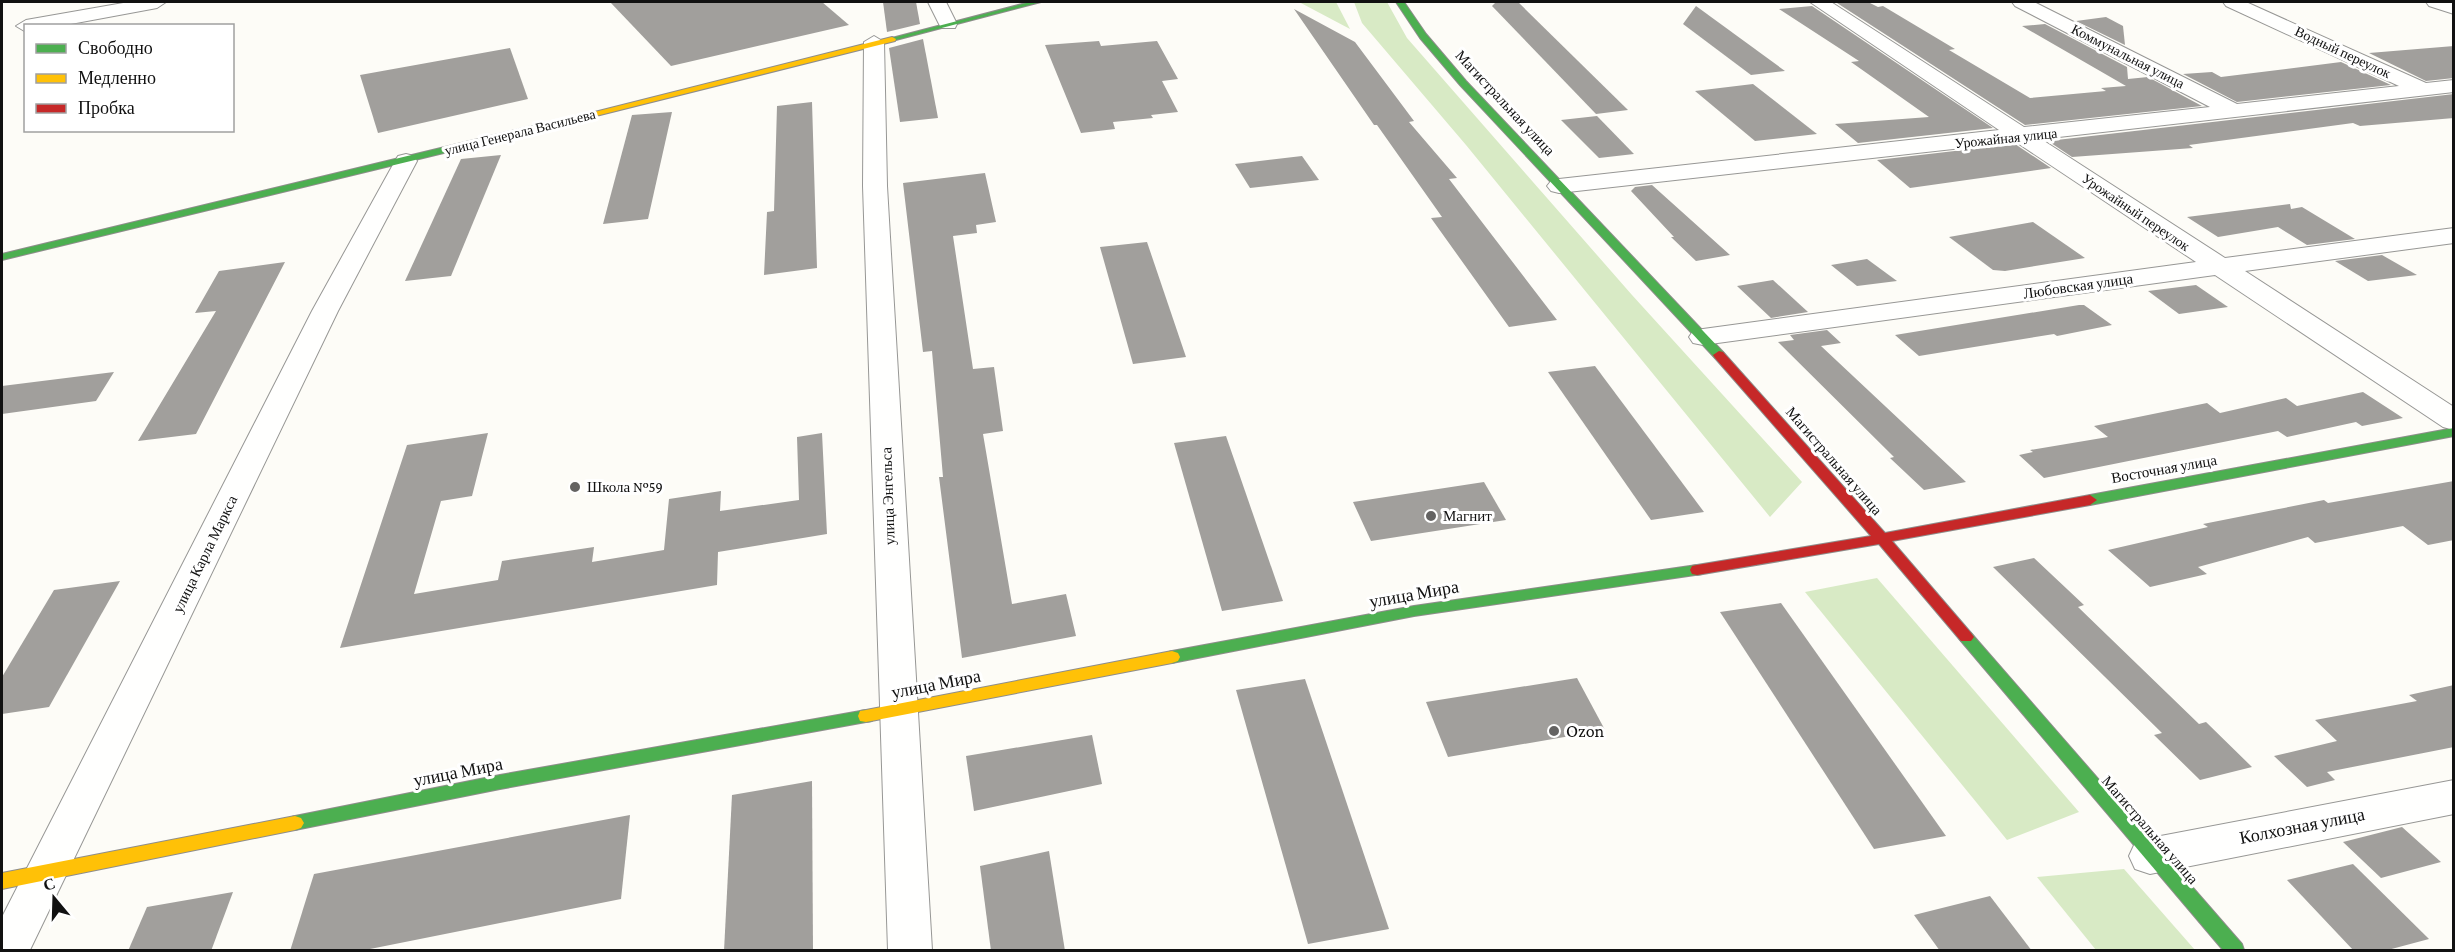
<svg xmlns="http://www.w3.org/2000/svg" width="2455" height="952" viewBox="0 0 2455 952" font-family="'Crimson Pro',serif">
<rect width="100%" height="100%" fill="#fdfcf7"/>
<g fill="#d8eac5">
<polygon points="1299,2 1336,2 1350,29"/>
<polygon points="1354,2 1387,2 1407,38 1632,295 1802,482 1770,517 1466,145 1362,23"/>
<polygon points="1877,578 2079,812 2007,840 1805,592"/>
<polygon points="2124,869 2195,950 2096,950 2037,877"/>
</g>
<g fill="#a19f9c">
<polygon points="610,2 822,2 849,25 671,66"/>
<polygon points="883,2 916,2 920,24 887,32"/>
<polygon points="1496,2 1518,2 1628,110 1596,114 1492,6"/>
<polygon points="1868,2 1878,7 1883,6 1955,49 1949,50 2030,98 2106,91 2101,88 2126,86 2022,26 2045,24 2127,67 2128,79 2148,77 2202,106 2025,125 1837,3"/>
<polygon points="1696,6 1785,71 1751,75 1683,24"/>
<polygon points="1812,6 1993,128 1858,143 1835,124 1929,117 1851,62 1859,61 1779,9"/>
<polygon points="1294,9 1355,42 1414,121 1409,122 1457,178 1449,179 1557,320 1509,327 1431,218 1442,217 1377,125 1374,125"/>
<polygon points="2106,17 2123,26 2125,45 2076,21"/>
<polygon points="923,39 938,118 900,122 889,48"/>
<polygon points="1099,41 1101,46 1157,41 1178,79 1162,81 1178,112 1151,115 1153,118 1113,122 1115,129 1081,133 1045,45"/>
<polygon points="2454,46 2454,78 2426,81 2369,53"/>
<polygon points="510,48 528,99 378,133 360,75"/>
<polygon points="2341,62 2391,85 2237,102 2183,74 2212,72 2221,77"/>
<polygon points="1753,84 1817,134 1755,141 1695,91"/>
<polygon points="2454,94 2454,118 2360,126 2353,123 2189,145 2193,148 2072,157 2048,141"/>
<polygon points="812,102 817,268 764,275 767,212 774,211 777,106"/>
<polygon points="672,112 648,219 603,224 632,115"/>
<polygon points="1597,116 1634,154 1599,158 1561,120"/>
<polygon points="2015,144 2051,168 1910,188 1877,160"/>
<polygon points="501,155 451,276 405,281 461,159"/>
<polygon points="1302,156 1319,180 1250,188 1235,164"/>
<polygon points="985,173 996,222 976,225 977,233 953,236 973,369 994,367 1003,431 983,434 1012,604 1066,594 1076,636 962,658 939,477 943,477 932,351 923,352 903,183"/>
<polygon points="1652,185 1730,255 1696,261 1671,237 1674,237 1631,191 1635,187"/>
<polygon points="2290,204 2291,209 2302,207 2355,239 2307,245 2278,227 2218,237 2187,217"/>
<polygon points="2033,222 2085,258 2005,271 1993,270 1949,237"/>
<polygon points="1147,242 1186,357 1133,364 1100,247"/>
<polygon points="2382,255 2417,275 2368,281 2335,261"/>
<polygon points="1867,259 1897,281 1857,286 1831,265"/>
<polygon points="285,262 196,434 138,441 216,311 195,313 219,271"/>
<polygon points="1773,280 1808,312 1771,318 1737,286"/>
<polygon points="2196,285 2228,307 2179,314 2148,291"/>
<polygon points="2079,305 2084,305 2112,325 2057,336 2054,334 1919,356 1895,335"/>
<polygon points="1827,330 1841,343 1821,346 1966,482 1924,490 1890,458 1894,457 1778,342 1794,340 1790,335"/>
<polygon points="1595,366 1704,512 1651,520 1548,372"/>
<polygon points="114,372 96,401 2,414 2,386"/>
<polygon points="2363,392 2403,418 2362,426 2356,422 2287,437 2278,431 2044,478 2019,455 2033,452 2030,450 2108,437 2094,426 2207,403 2220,413 2286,398 2297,406"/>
<polygon points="488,433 472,496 441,501 414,594 498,580 502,561 594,547 592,562 664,550 669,499 721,491 720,511 799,500 797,437 822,433 827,534 718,552 717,585 340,648 407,445"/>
<polygon points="1226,436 1283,601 1222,611 1174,443"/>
<polygon points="2454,481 2454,540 2428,545 2403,526 2315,543 2308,537 2198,567 2207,574 2150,587 2108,550 2208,527 2203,524 2324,500 2328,503"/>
<polygon points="1484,482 1506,520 1371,541 1353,502"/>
<polygon points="2034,558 2084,605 2078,607 2199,724 2206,722 2252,767 2200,780 2154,735 2162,733 1993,567"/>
<polygon points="120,581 49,707 2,714 2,677 54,590"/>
<polygon points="1781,603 1946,836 1874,849 1720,612"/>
<polygon points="1577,678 1605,730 1448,757 1426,702"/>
<polygon points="1305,679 1389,929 1308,944 1236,690"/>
<polygon points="2454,685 2454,747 2327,772 2335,780 2307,787 2274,756 2337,741 2315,720 2417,701 2409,695"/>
<polygon points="1092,735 1102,784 974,811 966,756"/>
<polygon points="812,781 813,951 724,951 732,795"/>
<polygon points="630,815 621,899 360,951 290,951 314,874"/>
<polygon points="2402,827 2441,862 2381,878 2343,842"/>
<polygon points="1049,851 1065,951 991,951 980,866"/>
<polygon points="2353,864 2429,939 2384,951 2354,951 2287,880"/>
<polygon points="233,892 211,951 128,951 147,907"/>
<polygon points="1990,896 2032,951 1940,951 1914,915"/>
</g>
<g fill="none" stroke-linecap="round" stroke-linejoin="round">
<g stroke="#979795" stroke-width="2">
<g id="street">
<polygon points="129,2 166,2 157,8 60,26 26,26 26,32 16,26 26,20"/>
<polygon points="928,2 946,2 957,24 955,28 941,28"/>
<polygon points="1810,2 1831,2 2024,127 2210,107 2015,6 2012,2 2034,2 2237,104 2399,86 2226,6 2223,2 2246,2 2426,83 2454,80 2454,92 2041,139 2225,258 2454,228 2454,243 2245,271 2454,407 2454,430 2443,427 2215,275 1703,345 1693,343 1689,337 1693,331 1703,329 2196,262 2016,142 1559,193 1551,191 1547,186 1551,181 1559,179 1999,130"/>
<polygon points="2426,2 2454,2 2454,14 2429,6"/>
<polygon points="874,36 884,42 887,186 932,950 888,950 863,186 864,42"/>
<polygon points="406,154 414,156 417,161 338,311 30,950 2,950 2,917 312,311 395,161 398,156"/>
<polygon points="2454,780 2454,814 2150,874 2135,869 2129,856 2135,843 2150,838"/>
</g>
</g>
<g stroke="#8e8d8b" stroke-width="2">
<g id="fast">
<polygon points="1030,2 1041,2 892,41 888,39"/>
<polygon points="1396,2 1404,2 1426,34 1466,81 1723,352 1725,355 1723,358 1715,358 1460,85 1420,38"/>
<polygon points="548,122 553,125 551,127 2,260 2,254"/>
<polygon points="2454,428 2454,436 2090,505 2083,500 2090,495"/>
<polygon points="1697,565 1702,566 1704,570 1702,574 1414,616 1172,663 1166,661 1164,657 1166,653 1172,651 1414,606"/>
<polygon points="1966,631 1971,633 2242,944 2244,950 2223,950 1961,641 1958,637 1961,633"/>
<polygon points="866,710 872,711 874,716 872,721 866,722 500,789 295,830 289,828 286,823 289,818 295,816 500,775"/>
</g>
</g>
<g stroke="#8e8d8b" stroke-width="2">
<g id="slow">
<polygon points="892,37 896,39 895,41 548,128 543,125"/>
<polygon points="1172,651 1178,653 1180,657 1178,661 1172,663 866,722 860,721 858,716 860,711 866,710"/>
<polygon points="295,816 301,818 304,823 301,828 295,830 2,889 2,873"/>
</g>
</g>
<g stroke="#8e8d8b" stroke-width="2">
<polygon id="jam" points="1719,351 1723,352 1885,533 2090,495 2097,500 2090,505 1892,541 1971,633 1974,637 1971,641 1961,641 1879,544 1697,575 1692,574 1690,570 1692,566 1697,565 1871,536 1715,358 1713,355"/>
</g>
<use href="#street" fill="#fffffe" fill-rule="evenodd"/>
<use href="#fast" fill="#4caf50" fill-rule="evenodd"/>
<use href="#slow" fill="#ffc107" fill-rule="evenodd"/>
<use href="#jam" fill="#c62828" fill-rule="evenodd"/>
</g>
<g fill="#646362" stroke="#fff" stroke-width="2">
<circle cx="575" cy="487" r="6"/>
<circle cx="1431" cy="516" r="6"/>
<circle cx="1554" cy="731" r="6"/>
</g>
<g text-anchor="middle" stroke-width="6" stroke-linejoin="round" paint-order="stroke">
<g font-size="14" fill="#111" stroke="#fff">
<text transform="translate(2343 52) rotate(25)" y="5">Водный переулок</text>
<text transform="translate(2128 56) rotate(27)" y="5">Коммунальная улица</text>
<text transform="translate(520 132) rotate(-14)" y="5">улица Генерала Васильева</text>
<text transform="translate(2006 138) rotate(-6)" y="5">Урожайная улица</text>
<text transform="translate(2136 212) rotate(34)" y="5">Урожайный переулок</text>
</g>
<g font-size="15" fill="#111" stroke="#fff">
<text transform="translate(1505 103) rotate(47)" y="5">Магистральная улица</text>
<text transform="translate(2078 286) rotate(-8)" y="5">Любовская улица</text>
<text transform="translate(1834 461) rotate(49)" y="5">Магистральная улица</text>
<text transform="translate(2164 469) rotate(-10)" y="5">Восточная улица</text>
<text transform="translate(888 496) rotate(-92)" y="5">улица Энгельса</text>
<text transform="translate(205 554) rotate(-64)" y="5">улица Карла Маркса</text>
<text transform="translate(2150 830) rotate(49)" y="5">Магистральная улица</text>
</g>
<g font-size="15" fill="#111" stroke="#fff" text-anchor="start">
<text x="587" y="492">Школа №59</text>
<text x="1443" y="521">Магнит</text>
</g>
<g font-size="18" fill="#111" stroke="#fff">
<text transform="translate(1414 594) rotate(-10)" y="6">улица Мира</text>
<text transform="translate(936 684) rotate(-11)" y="6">улица Мира</text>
<text transform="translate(458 772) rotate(-11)" y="6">улица Мира</text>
<text transform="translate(2302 826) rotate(-11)" y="6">Колхозная улица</text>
</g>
<g font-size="18" fill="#111" stroke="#fff" text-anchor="start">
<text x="1566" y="737">Ozon</text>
</g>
</g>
<rect width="2455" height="952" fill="none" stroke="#111111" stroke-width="6"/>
<rect x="24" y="24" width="210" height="108" fill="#ffffff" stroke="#a0a0a0" stroke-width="1.5"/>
<rect x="36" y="44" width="30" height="9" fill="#4caf50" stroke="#a0a0a0" stroke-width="1.5"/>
<text x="78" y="54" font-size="18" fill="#111111">Свободно</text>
<rect x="36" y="74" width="30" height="9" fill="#ffc107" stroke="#a0a0a0" stroke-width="1.5"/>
<text x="78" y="84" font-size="18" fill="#111111">Медленно</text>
<rect x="36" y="104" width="30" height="9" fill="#c62828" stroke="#a0a0a0" stroke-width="1.5"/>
<text x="78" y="114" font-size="18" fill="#111111">Пробка</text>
<g transform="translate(54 898) rotate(341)" stroke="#ffffff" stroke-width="4.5" paint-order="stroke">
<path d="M0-4.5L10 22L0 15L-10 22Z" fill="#111111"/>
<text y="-9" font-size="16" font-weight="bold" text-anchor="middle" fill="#111111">С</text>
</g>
</svg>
